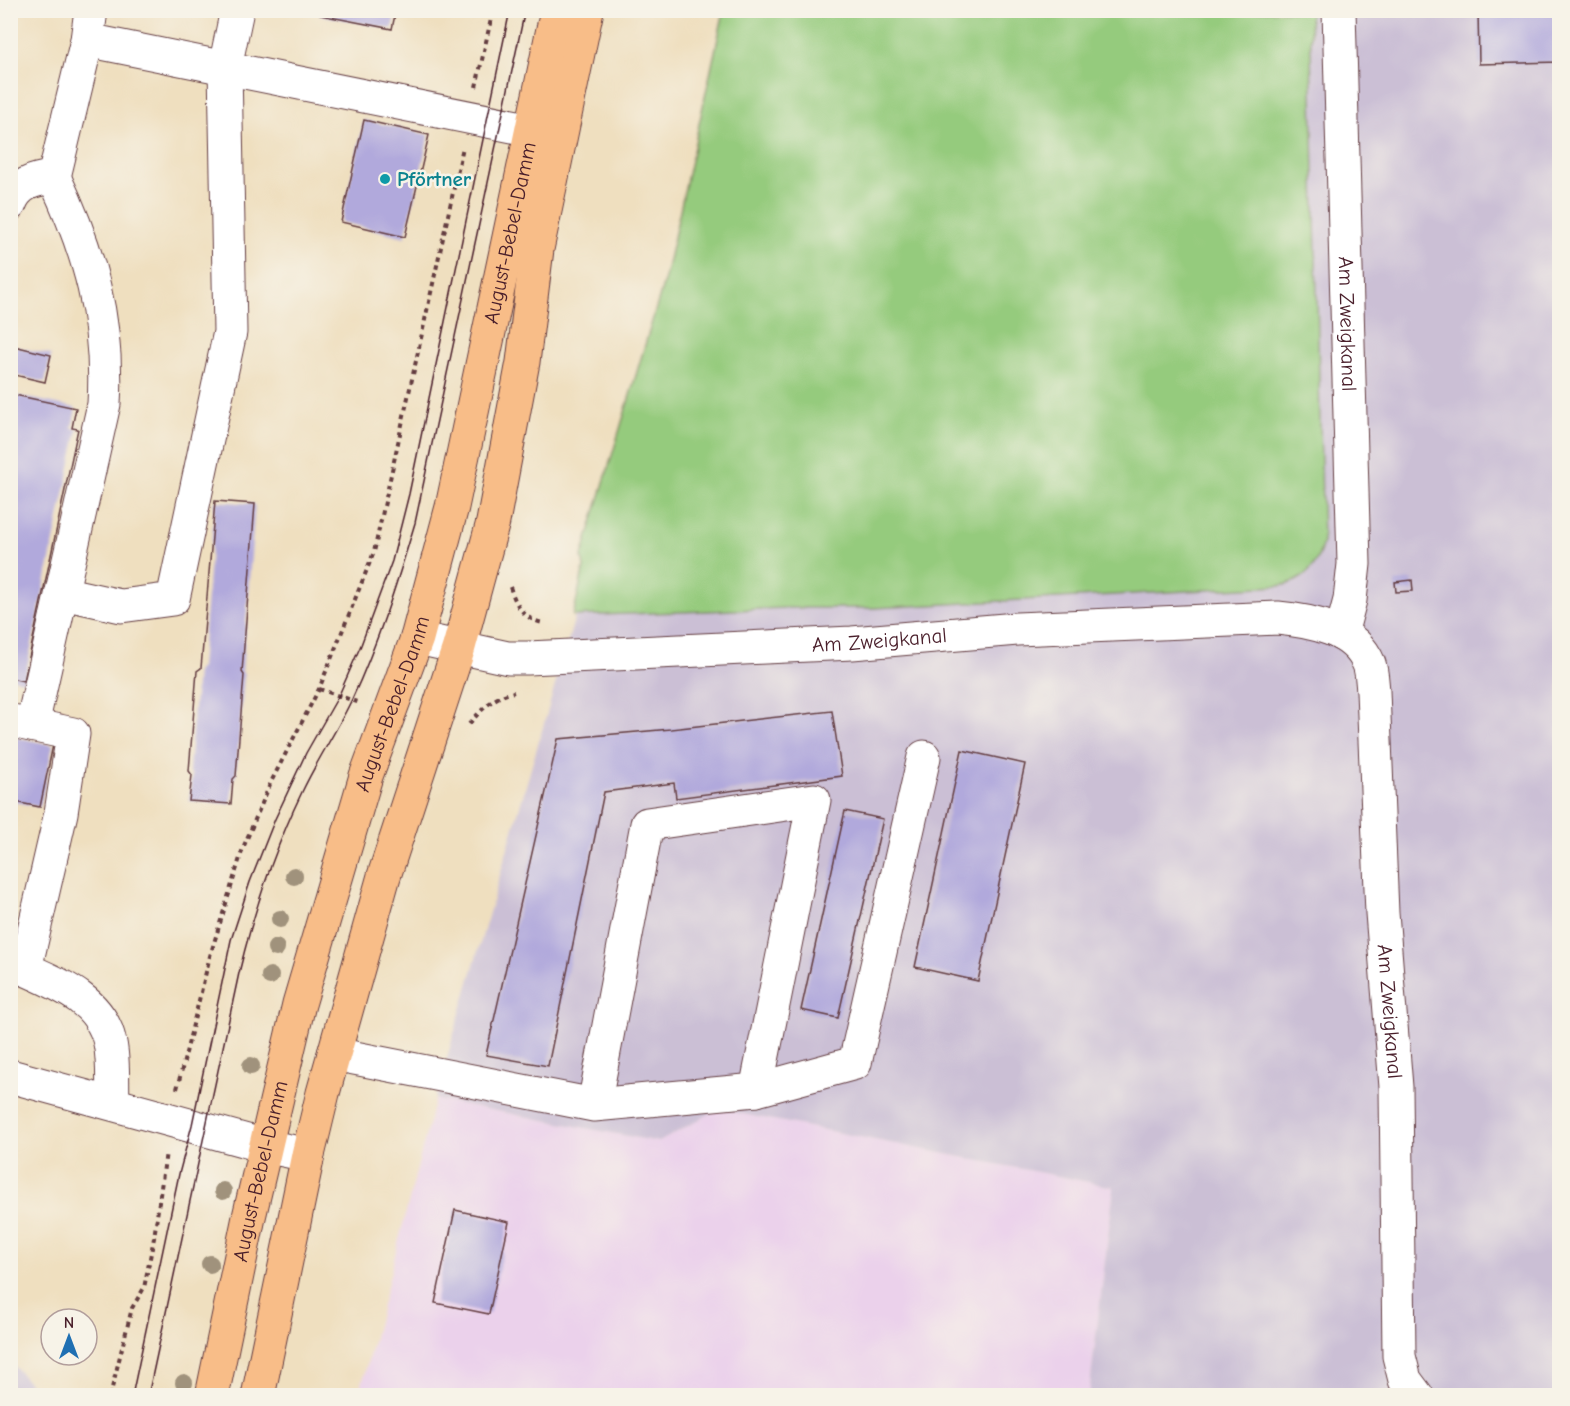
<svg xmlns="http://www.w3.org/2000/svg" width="1570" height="1406" viewBox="0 0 1570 1406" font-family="'Comic Neue',sans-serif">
<rect width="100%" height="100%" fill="#f7f3e8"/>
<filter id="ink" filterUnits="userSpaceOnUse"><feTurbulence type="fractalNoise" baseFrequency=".0167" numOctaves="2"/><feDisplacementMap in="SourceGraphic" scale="12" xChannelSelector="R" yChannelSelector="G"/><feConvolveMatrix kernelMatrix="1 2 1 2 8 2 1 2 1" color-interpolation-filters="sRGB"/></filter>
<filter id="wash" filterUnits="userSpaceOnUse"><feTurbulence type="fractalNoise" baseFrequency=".008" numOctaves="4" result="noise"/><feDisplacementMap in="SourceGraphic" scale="24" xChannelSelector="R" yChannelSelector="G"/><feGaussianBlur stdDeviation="1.35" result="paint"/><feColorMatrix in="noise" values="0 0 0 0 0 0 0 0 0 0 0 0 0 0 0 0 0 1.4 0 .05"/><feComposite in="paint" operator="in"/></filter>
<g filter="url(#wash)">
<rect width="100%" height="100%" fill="#efdfbf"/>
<polygon fill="#ebd1eb" points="435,1099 659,1142 718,1109 1114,1187 1089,1395 359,1396"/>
<g fill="#cbbfd5">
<polygon points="723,11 1559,11 1559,1395 1089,1395 1114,1187 718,1109 659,1142 435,1099 655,341"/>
<polygon points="11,1362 39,1395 11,1395"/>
</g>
<path fill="#95cb7d" stroke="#707554" stroke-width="1.5" d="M724 11H1310L1323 542C1317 567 1304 582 1279 586L874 608H787L573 616 584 567 582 556 665 278Z"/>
<g id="blocks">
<g fill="#b1a9dc">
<polygon points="321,10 396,10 392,29 320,15"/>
<polygon points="1478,10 1560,10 1560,62 1479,64"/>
<polygon points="364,120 429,135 405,237 341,222"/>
<polygon points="14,346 51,355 45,382 10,374 10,362"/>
<polygon points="10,394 76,408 72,428 78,429 24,681 10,678"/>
<polygon points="215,501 255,504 242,672 244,675 236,776 233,779 231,804 189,801 192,775 189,771 197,671 201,668"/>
<polygon points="1412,580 1413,591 1396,592 1395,582"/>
<polygon points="832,711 842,776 676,798 674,783 604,792 548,1066 486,1055 558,739 671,729"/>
<polygon points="10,736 53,745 40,807 10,801"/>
<polygon points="962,750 1025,764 978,981 915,967"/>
<polygon points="845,811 883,819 838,1018 801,1010"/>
<polygon points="455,1210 509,1222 489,1314 435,1303"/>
</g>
</g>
</g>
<g filter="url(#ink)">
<use href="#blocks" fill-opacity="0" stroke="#633c41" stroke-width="1.5"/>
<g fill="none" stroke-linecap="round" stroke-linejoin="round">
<g stroke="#633c41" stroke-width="35">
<g id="minor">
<polyline points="91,10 87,40 532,130"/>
<path id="s1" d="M1339 10 1354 564 1350 600 1341 634"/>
<path d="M10 204C17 184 34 179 54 177L87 40"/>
<polyline points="62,593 121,606 173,599 230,332 225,67 237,10"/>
<path id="s2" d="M417 638 508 658H528L852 643 1017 629 1278 618C1311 621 1355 629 1369 664 1372 672 1372 682 1373 691L1382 913 1396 1087 1399 1356 1405 1380 1417 1396"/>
<polyline points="12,721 73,734 61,813 25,969"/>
<path d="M32 725 104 404C109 320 89 251 54 177"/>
<path d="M10 962C49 981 100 995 110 1043 114 1062 112 1083 113 1103"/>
<polyline points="334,1054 594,1105 647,824 814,800 756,1090 594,1105"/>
<polyline points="10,1076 265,1146 308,1155"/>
<polyline points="756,1090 855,1063 924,757"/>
</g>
</g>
<g stroke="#633c41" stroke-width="35">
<g id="major">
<path id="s3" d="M212 1396 249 1217 299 1004 366 776 417 638 452 507 557 10"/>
<polyline points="258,1396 308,1155 323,1093 384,876 459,647 493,522 523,362 537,249 587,10"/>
</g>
</g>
<g stroke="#633c41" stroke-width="4" stroke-dasharray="4.5 4.5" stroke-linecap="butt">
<polyline points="476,87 493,10"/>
<path d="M510 587C516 605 523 619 543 623"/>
<polyline points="319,689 360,703"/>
<path d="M469 724C483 708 493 697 514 692"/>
<polyline points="177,1089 210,956 243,848 271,782 319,689 374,552 463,147"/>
<polyline points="110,1396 132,1308 144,1288 154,1238 166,1152"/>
</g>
<use href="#minor" stroke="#fff" stroke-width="33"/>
<use href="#major" stroke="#f8bd88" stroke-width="33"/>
<g stroke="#4a1f2b" stroke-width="1.5">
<polyline points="132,1396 179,1174 192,1125 231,940 250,882 275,819 306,753 339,695 361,645 392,561 409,494 510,10"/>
<path d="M148 1396 239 973C254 911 274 850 302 792 317 760 337 731 352 699 378 643 397 583 415 523L525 10"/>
</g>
</g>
<g fill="#a0927b">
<circle cx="294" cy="876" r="9"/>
<circle cx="280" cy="919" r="9"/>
<circle cx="276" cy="948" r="9"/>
<circle cx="270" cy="976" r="9"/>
<circle cx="251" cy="1066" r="9"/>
<circle cx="223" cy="1191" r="9"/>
<circle cx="210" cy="1264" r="9"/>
<circle cx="184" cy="1383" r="9"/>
</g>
</g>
<circle fill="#0f9aa8" stroke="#f7f3e8" stroke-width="2" cx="385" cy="179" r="6"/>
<g text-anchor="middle" stroke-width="5" stroke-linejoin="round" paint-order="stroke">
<g font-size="21" font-weight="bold" fill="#0d838f" stroke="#f7f3e8" text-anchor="start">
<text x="397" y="186">Pförtner</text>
</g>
<g font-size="21" fill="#4a1f2b" stroke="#f7f3e8">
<text dy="7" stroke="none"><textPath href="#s3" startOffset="1202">August-Bebel-Damm</textPath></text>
<text dy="7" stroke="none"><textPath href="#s1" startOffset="314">Am Zweigkanal</textPath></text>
<text dy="7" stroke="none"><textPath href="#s2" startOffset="465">Am Zweigkanal</textPath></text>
<text dy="7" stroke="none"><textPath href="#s3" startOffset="716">August-Bebel-Damm</textPath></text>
<text dy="7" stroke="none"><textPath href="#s2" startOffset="1320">Am Zweigkanal</textPath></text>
<text dy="7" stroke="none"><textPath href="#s3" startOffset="230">August-Bebel-Damm</textPath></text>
</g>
</g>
<rect width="1570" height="1406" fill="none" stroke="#f7f3e8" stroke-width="36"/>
<g transform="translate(69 1337)"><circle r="28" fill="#f7f3e8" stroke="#b29e9c" stroke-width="1.5"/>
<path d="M0-4.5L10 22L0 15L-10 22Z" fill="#1f6fb2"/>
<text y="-9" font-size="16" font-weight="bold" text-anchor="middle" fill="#4a1f2b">N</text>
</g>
</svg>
